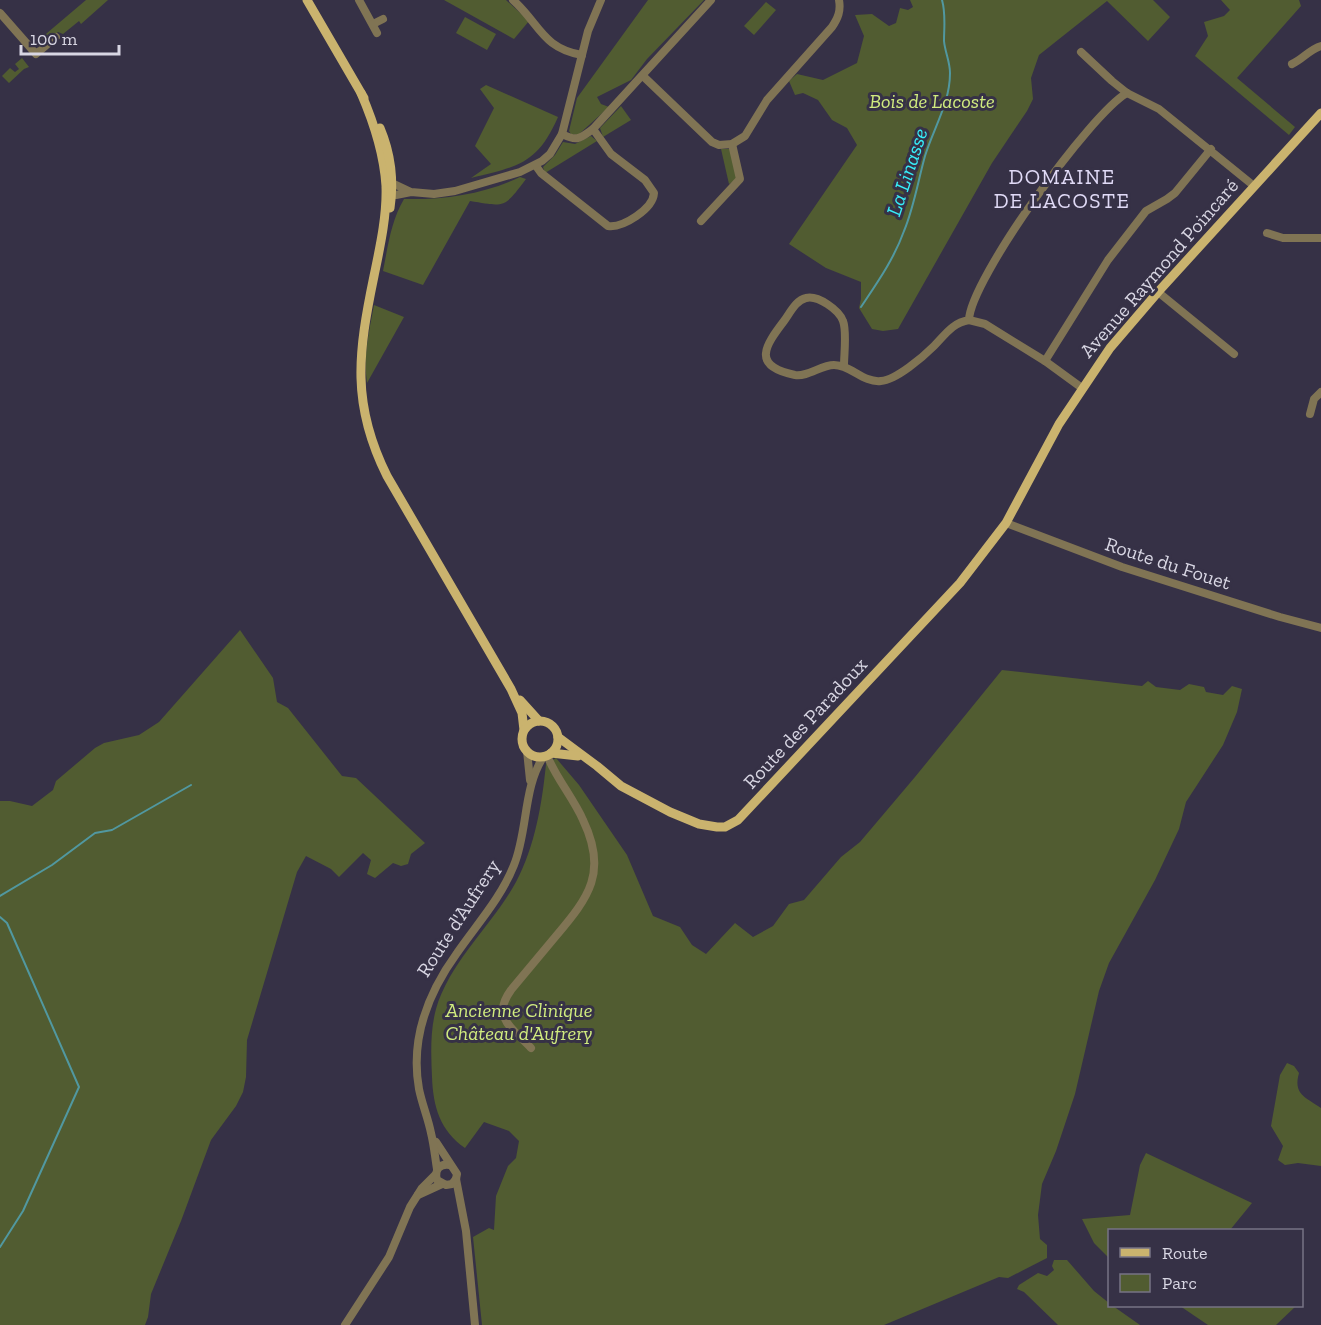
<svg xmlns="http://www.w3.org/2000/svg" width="1321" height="1325" viewBox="0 0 1321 1325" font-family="'Zilla Slab',serif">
<rect width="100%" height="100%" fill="#363146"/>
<g fill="#515c31">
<polygon points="86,0 108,0 81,24 79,21 63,34 58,32 47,40 40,39"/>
<polygon points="444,0 506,0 529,21 514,39"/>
<polygon points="648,0 704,0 647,59 631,80 597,97 601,104 609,107 578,135 571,134 569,131 577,98"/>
<polygon points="910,0 1153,0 1170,17 1148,41 1107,1 1039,55 1031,78 1033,99 1027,111 992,163 898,329 883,331 872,329 859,308 861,299 861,282 826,268 789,244 857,145 847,128 832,120 818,100 803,93 795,95 789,81 797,74 823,80 857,63 864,36 855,15 872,14 889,26 896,23 900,8 908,10 913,7"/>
<polygon points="1221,0 1299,0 1301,6 1237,78 1295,127 1289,135 1195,56 1208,36 1204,22 1224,16 1230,10"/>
<polygon points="766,2 776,10 754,35 744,26"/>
<polygon points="465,17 496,34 487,50 456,33"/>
<polygon points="22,58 29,67 24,69 9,83 2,76 10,68 15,72 19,69 15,64"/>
<path d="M486 85 558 117C537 165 518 166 471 178L491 164 475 146 494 108 480 89Z"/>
<polygon points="621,106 631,120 603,137 600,128"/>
<polygon points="591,136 597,141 545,173 543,167 555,155 563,142 575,144"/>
<polygon points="721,149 731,149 738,179 729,184"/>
<path d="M520 177 526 179C504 208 506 207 470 201L423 285 383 271C388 246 391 221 404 199 444 200 484 194 520 177Z"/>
<path d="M374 305 404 317 367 383C363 356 369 332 374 305Z"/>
<polygon points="240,630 273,678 277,702 288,708 342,776 356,778 425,843 411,854 408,864 401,866 393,863 375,878 367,874 371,860 363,853 339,877 331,869 306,856 297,872 247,1040 246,1077 243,1092 236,1106 211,1140 181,1221 151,1294 148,1317 145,1325 0,1325 0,801 10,801 32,806 53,790 56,781 95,748 104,743 139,735 159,722"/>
<path d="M1002 670 1142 686 1148 681 1156 687 1180 690 1189 684 1204 687 1206 692 1223 695 1232 686 1242 689 1237 712 1223 745 1186 802 1179 829 1155 880 1109 963 1099 991 1075 1094 1056 1151 1042 1184 1038 1215 1040 1239 1047 1245V1258L1008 1278 999 1277 884 1325H482L473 1237 489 1228 494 1230 496 1196 508 1166 516 1158 519 1141 509 1131 484 1122 465 1148C440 1131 433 1106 432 1077 431 1055 430 1031 436 1009 450 961 492 926 516 882 535 846 542 804 546 764L556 758 579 785 627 855 653 916 680 927 692 945 706 954 735 923 753 937 773 926 789 904 804 900 841 857 860 842 915 777Z"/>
<path d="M1287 1063 1294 1066 1299 1073C1293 1094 1305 1097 1321 1108V1166L1298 1163 1285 1165 1278 1160 1283 1146 1271 1126 1280 1075Z"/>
<polygon points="1146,1153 1252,1203 1230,1230 1110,1230 1109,1258 1094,1243 1082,1219 1130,1215 1140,1165"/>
<polygon points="1054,1260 1067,1260 1094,1291 1109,1303 1110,1306 1113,1306 1140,1325 1058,1325 1024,1292 1017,1289 1019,1285 1038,1273 1047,1276 1054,1270 1052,1266"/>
<polygon points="1180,1306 1296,1306 1276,1325 1208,1325"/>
</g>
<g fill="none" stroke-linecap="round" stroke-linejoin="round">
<g stroke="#5198a0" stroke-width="2">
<path d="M861 307C877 283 894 259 904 231 914 207 918 181 925 156 934 127 950 103 950 73 950 62 945 52 944 41 944 27 946 14 942 0"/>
<polyline points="0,896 52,865 95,833 112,830 191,785"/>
<polyline points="0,917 7,923 79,1087 23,1211 0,1247"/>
</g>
<g stroke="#807454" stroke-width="8">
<polyline points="359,0 377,33"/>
<path d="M513 0C540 24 542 48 582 55"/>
<polyline points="0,13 36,54 56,37"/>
<polyline points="373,24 383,19"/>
<polyline points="1081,52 1112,81 1127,93 1159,109 1254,186"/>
<path d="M1292 64C1303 59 1310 49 1321 46"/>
<path d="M643 76 712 142 719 145 732 144 745 136 767 100 832 27C838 18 841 11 839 0"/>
<path d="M562 134C578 142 580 138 593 129L711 0"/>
<path d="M536 166 541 173 608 226C623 228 653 209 654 193L645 180 611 154 593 129"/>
<polyline points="411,192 392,183 386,188 392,194 396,195 411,192 434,194 455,191 520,172 542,161 550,154 562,134 588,31 601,0"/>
<polyline points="701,221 740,179 732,144"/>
<polyline points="1267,233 1283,238 1321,238"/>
<polyline points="1158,292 1234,354"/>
<polyline points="969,320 985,324 1045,361 1082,388"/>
<polyline points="1045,361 1108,260 1146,211 1167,199 1175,193 1211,149"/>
<path d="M844 366C844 354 847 331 843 321 839 310 818 295 806 298 796 300 790 313 784 321 765 346 751 366 795 375 808 377 821 365 834 365 851 365 863 383 881 381 896 380 923 357 934 346 945 335 952 323 969 320 970 280 1091 113 1127 93"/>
<polyline points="1310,414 1314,399 1321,392"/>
<polyline points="1006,523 1122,567 1280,617 1321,628"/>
<polyline points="527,751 530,780"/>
<path d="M531 1048C512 1028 491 1017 511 990 526 972 541 954 556 936 589 897 608 872 583 820 574 799 554 775 547 755"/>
<polyline points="436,1142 457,1174 456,1179 466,1231 475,1325"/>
<path d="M450 1165C440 1163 434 1170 437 1180L446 1185 452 1184 456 1179"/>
<path d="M437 1169C435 1157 434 1145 431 1133 428 1118 422 1104 419 1089 410 1039 428 993 457 953 477 924 501 898 514 865 528 831 523 786 544 756"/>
<polyline points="418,1195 442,1184"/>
<polyline points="345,1325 389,1257 410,1207 422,1188 436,1174"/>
</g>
<g stroke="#cab36e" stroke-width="9">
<polyline points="307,0 364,98"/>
<path d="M361 93C374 123 384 153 386 186 387 216 380 247 374 276 358 353 351 404 387 476L511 689 522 713 524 730"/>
<path d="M380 128C391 154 394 181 390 208"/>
<polyline points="520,700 539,721"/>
<circle cx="540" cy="739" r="18"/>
<polyline points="558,737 597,766 621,786 670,812 699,824 717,827 725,827 738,820 960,583 1006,523 1059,424 1110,348 1158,292 1321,113"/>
<polyline points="551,753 578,756"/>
</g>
</g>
<g text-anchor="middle" stroke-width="6" stroke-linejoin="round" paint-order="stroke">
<g font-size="20" font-style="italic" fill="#d1ec7f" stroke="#363146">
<text x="932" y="108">Bois de Lacoste</text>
<text x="519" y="1017">Ancienne Clinique<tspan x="519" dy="23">Château d'Aufrery</tspan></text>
</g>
<g font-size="20" fill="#d8d6e3" stroke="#363146">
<text transform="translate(1159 268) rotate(-49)" y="7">Avenue Raymond Poincaré</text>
<text transform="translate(1168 563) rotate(18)" y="7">Route du Fouet</text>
<text transform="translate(805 723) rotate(-47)" y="7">Route des Paradoux</text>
<text transform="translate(458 918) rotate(-57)" y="7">Route d'Aufrery</text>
</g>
<g font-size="21" font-style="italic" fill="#37eef8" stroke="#363146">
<text transform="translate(907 172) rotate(-72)" y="7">La Linasse</text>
</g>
<g font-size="21" letter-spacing="1.5" fill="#e0daf6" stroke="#363146">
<text x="1062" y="184">DOMAINE<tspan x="1062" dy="24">DE LACOSTE</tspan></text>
</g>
</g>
<rect x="1108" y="1229" width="195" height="78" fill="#363146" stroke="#777385" stroke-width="1.5"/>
<rect x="1120" y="1248" width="30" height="9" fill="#cab36e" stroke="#777385" stroke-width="1.5"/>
<text x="1162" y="1259" font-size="18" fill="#d8d6e3">Route</text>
<rect x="1120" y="1274" width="30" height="18" fill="#515c31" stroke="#777385" stroke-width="1.5"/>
<text x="1162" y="1289" font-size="18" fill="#d8d6e3">Parc</text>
<path d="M21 45v9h98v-9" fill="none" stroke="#d8d6e3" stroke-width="3"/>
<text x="30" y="45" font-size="18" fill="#d8d6e3" stroke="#363146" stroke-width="4.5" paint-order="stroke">100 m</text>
</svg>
